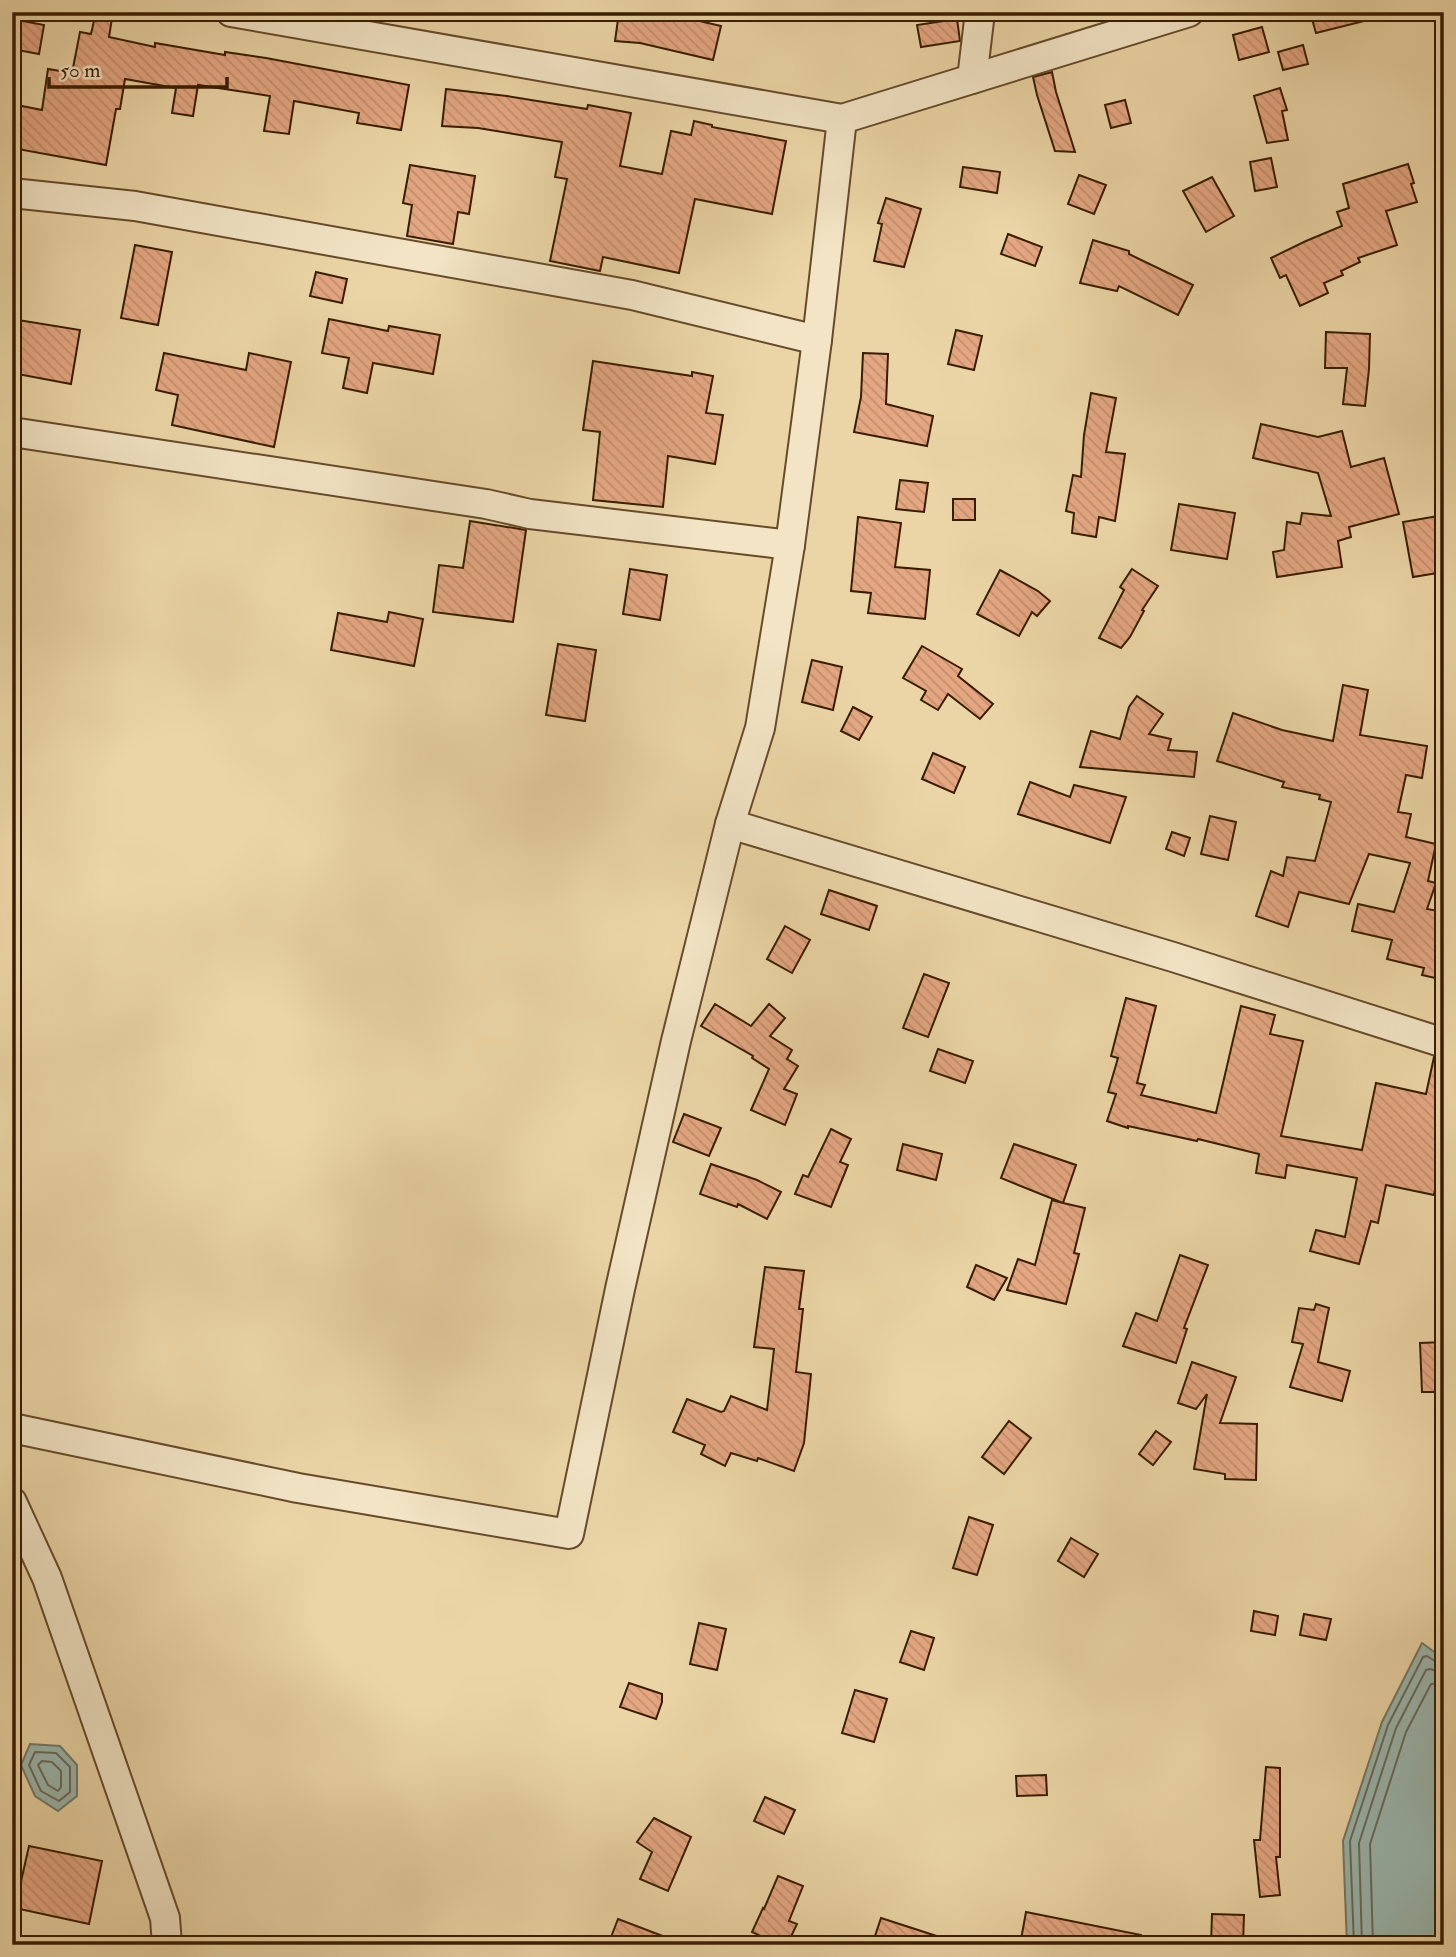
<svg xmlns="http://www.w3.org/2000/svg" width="1456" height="1957" viewBox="0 0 1456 1957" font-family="'IM FELL Double Pica',serif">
<defs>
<pattern id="building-back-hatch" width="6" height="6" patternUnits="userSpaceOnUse" patternTransform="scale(1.75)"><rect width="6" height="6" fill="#e4a782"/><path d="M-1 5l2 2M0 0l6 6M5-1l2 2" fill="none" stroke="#c48f6e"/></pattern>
</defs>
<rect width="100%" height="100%" fill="#ebd5a6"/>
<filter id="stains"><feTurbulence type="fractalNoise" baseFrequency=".00286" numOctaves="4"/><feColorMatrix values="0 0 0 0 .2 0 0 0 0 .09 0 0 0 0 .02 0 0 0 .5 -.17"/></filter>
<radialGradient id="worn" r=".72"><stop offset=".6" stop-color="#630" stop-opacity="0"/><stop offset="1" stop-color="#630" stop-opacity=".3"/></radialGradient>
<g fill="#9ab7af" stroke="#737969" stroke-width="2">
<polygon points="1422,1643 1444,1659 1444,1945 1347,1945 1343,1841 1382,1722"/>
<polygon points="30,1744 60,1746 77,1765 77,1796 58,1811 35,1796 21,1765"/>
</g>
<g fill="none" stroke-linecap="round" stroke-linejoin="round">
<g stroke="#6a6a58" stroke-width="2">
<polygon points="35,1752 56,1753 70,1767 70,1792 59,1801 41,1791 29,1765"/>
<polygon points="42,1761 52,1762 61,1771 61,1787 58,1791 48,1785 38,1765"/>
<polyline points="1354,1945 1350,1841 1388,1725 1423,1657 1427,1656 1438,1663 1444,1664"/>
<polyline points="1362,1945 1359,1843 1396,1728 1426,1670 1430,1669 1444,1673"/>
<polyline points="1373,1945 1370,1844 1406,1732 1431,1684 1444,1683"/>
</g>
</g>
<g fill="url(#building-back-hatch)" stroke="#391c01" stroke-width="2">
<polygon points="96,12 113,12 109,37 155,47 155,43 225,55 225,52 266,58 409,85 401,130 357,123 359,113 294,101 289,134 264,131 270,96 198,85 193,116 172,113 176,88 125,79 120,109 116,109 106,165 12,148 12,104 42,110 48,69 72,73 80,32 91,34"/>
<polygon points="619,12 661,12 721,26 713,60 640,43 615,41"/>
<polygon points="1310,12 1371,12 1372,19 1316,33"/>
<polygon points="12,19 44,25 39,54 12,49"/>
<polygon points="957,19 960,41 921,47 917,25"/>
<polygon points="1262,27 1269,52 1239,60 1233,35"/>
<polygon points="1303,45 1308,64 1283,70 1278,52"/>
<polygon points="1052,72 1056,92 1075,152 1055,151 1037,95 1033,77"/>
<polygon points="1280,88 1287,110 1282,111 1288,140 1267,143 1254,96"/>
<polygon points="446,89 507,96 587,109 588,105 631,113 620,166 662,174 671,131 691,135 694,121 712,125 712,127 786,141 772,214 695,199 679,273 603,257 600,271 550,261 567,179 555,177 562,142 478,128 442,126"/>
<polygon points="1125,100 1131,123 1111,128 1105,105"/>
<polygon points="1271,158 1277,187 1255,191 1250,162"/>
<polygon points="1408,164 1414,183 1411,184 1417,202 1386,211 1397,245 1358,258 1360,262 1341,271 1343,275 1324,283 1328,293 1300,306 1286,275 1280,278 1271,258 1306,241 1342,226 1337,212 1349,208 1343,184"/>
<polygon points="410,165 475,176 469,214 458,212 453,244 407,236 412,205 403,203"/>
<polygon points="963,167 1000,172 997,193 960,187"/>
<polygon points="1079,175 1106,185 1094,214 1068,204"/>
<polygon points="1212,177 1234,216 1206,232 1183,191"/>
<polygon points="886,198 921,209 904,267 874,261 882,224 878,223"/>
<polygon points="1008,234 1042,247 1035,266 1001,254"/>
<polygon points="1093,240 1129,251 1129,254 1193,285 1178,315 1119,286 1117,291 1080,283"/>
<polygon points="135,245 172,252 158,325 121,318"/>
<polygon points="316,272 347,279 342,303 310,296"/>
<polygon points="12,319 80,330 71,384 12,373"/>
<polygon points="329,319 388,331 389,326 440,335 433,374 373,363 367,393 343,388 349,358 322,353"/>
<polygon points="956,330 982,336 974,370 948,364"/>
<polygon points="1326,332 1370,334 1369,369 1365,406 1343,404 1347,368 1325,368"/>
<polygon points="164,353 246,370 249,353 291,362 274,447 172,425 178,395 156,390"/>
<polygon points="863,353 888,354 886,404 933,416 927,446 854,432 861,397"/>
<polygon points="593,361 692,376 692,372 713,376 706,413 723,415 715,464 668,456 663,507 593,500 600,432 583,430"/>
<polygon points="1091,393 1116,398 1106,452 1125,454 1115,521 1099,517 1096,537 1072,533 1074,513 1066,511 1073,475 1081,477 1084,435"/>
<polygon points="1261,424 1318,437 1342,431 1351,467 1384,458 1399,514 1349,527 1351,537 1338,541 1342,567 1277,577 1273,552 1284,550 1287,522 1300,524 1302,513 1331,516 1318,473 1253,458"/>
<polygon points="900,480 928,483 924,512 896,509"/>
<rect x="953" y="499" width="22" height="21"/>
<polygon points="1179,504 1235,513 1227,559 1171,550"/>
<polygon points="1444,515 1444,572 1413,577 1403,522"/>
<polygon points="858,517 901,523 895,567 930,570 925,619 868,613 871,593 851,591"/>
<polygon points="470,521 526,530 513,622 433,612 439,565 463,568"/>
<polygon points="630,569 667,575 660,620 623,614"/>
<polygon points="1132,569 1158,586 1142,610 1144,611 1130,637 1121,648 1099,638 1124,590 1120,587"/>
<polygon points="1000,570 1038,591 1050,601 1037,616 1032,612 1019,636 977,614"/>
<polygon points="389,612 423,619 414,666 331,650 338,613 387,622"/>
<polygon points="558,644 596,650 585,721 546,715"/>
<polygon points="922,646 962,669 958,676 993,704 980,719 948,694 938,710 921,700 926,691 903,678"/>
<polygon points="812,660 842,667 833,710 802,702"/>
<polygon points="1343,685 1368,690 1360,735 1427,746 1422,778 1406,775 1398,812 1411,814 1406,837 1436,844 1428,881 1436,883 1427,909 1444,912 1444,980 1422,975 1424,968 1387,959 1392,940 1352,931 1358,904 1394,912 1410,863 1369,854 1349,904 1299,892 1288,927 1256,916 1271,871 1283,876 1287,857 1315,861 1331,802 1319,799 1320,795 1282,787 1284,782 1217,761 1233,713 1282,730 1333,741"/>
<polygon points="1137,696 1163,714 1149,734 1171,739 1168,750 1197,752 1194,777 1080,767 1091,731 1120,739 1129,707"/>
<polygon points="853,707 872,717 859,740 841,731"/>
<polygon points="933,753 965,767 954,793 922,779"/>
<polygon points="1030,782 1070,797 1074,785 1126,797 1110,843 1018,814"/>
<polygon points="1210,816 1236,822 1228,860 1201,854"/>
<polygon points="1172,832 1190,838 1184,856 1166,849"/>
<polygon points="829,890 877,906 869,930 821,914"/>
<polygon points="785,926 810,940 792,973 767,959"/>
<polygon points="924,974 949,983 928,1037 903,1028"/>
<polygon points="1126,998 1156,1006 1137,1083 1145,1085 1141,1095 1216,1113 1241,1006 1275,1015 1270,1034 1303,1041 1281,1136 1362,1150 1376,1083 1426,1094 1434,1057 1444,1059 1444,1146 1434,1195 1386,1185 1378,1223 1371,1221 1359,1264 1310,1251 1316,1230 1345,1237 1357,1178 1287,1165 1285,1178 1256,1173 1259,1154 1198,1139 1197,1141 1128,1126 1128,1128 1107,1121 1116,1094 1108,1092 1118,1058 1111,1056"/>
<polygon points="715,1004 751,1026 769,1004 785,1018 770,1036 792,1050 787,1059 798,1066 784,1089 797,1094 785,1125 751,1110 769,1069 752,1058 753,1056 701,1026"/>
<polygon points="938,1049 973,1061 965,1083 930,1071"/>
<polygon points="684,1114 721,1128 709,1156 673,1142"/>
<polygon points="831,1129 851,1139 840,1162 848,1165 831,1207 795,1194 803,1175 808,1177"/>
<polygon points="903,1144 942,1154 936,1180 897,1170"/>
<polygon points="1014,1144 1076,1165 1063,1203 1085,1208 1074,1253 1079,1254 1066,1304 1007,1290 1018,1259 1035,1265 1052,1200 1063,1203 1001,1178"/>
<polygon points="711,1164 757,1180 781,1192 767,1219 738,1204 737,1207 700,1194"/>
<polygon points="1180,1255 1208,1265 1184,1328 1187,1329 1176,1363 1123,1346 1136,1313 1157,1321"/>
<polygon points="976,1265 1007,1278 994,1300 967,1287"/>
<polygon points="765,1267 804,1271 799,1309 803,1309 796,1372 811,1374 804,1443 794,1471 758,1458 757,1461 731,1453 725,1466 701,1454 705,1445 673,1432 687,1399 721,1412 724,1411 731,1396 767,1410 774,1349 754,1347"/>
<polygon points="1316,1304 1329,1308 1318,1362 1350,1371 1342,1401 1290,1387 1303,1344 1292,1342 1299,1308 1314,1310"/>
<polygon points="1444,1342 1444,1392 1422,1392 1420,1343"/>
<polygon points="1192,1362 1236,1377 1220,1423 1257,1424 1256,1480 1225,1479 1225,1474 1194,1469 1207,1394 1196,1409 1178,1403"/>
<polygon points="1009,1421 1031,1438 1004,1474 982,1457"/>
<polygon points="1156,1431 1171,1442 1153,1465 1139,1454"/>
<polygon points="969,1517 993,1525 977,1575 953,1568"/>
<polygon points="1071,1538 1098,1554 1084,1577 1058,1561"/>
<polygon points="1254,1611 1278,1616 1275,1635 1251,1631"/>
<polygon points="1304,1614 1331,1619 1326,1640 1300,1635"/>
<polygon points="699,1623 726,1629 717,1670 690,1664"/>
<polygon points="911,1631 934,1638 924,1670 900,1662"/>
<polygon points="629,1683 662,1694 662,1702 656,1719 620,1707"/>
<polygon points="855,1690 887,1699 874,1742 842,1733"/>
<polygon points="1266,1767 1280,1768 1280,1857 1276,1857 1280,1895 1260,1897 1254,1840 1260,1840"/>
<polygon points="1046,1775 1047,1795 1017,1796 1016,1776"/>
<polygon points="765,1797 795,1810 784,1834 754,1821"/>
<polygon points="654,1818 691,1837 668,1891 640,1879 652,1852 637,1842"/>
<polygon points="29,1846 102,1861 89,1924 15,1908"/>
<polygon points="778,1876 803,1886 789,1921 797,1924 787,1945 780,1945 752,1932 763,1908 764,1909"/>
<polygon points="1026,1912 1141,1935 1140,1945 1020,1945"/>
<polygon points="1212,1914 1244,1915 1243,1945 1211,1945"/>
<polygon points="881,1918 952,1941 951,1945 872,1945"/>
<polygon points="618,1919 681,1943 681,1945 608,1945"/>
</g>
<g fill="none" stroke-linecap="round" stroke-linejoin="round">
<g stroke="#664a2a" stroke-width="32">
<g id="minor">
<polyline points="231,12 842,119 1189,12"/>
<polyline points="972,79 980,12"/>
<polyline points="12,193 135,206 632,295 817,340"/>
<polyline points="12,432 486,504 530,514 790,545"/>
<polyline points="730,824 1173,957 1444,1043"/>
<polyline points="12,1428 298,1488 569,1534 620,1289 676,1041 730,824 760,728 790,545 817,340 842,119"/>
<polyline points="12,1502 47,1578 165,1918 167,1945"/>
</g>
</g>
<use href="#minor" stroke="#f2e4c5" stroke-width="28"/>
</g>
<rect width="1456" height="1957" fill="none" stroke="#ebd5a6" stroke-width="42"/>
<rect x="14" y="14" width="1428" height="1929" fill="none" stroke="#391c01" stroke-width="3.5"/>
<rect x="21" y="21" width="1414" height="1915" fill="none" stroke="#391c01" stroke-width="2"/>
<path d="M49 77v10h178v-10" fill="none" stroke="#391c01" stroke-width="3.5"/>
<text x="60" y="77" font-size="21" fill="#391c01" stroke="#f2e4c5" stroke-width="5" paint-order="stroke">50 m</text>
<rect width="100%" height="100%" filter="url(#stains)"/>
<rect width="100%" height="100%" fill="url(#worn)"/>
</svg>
